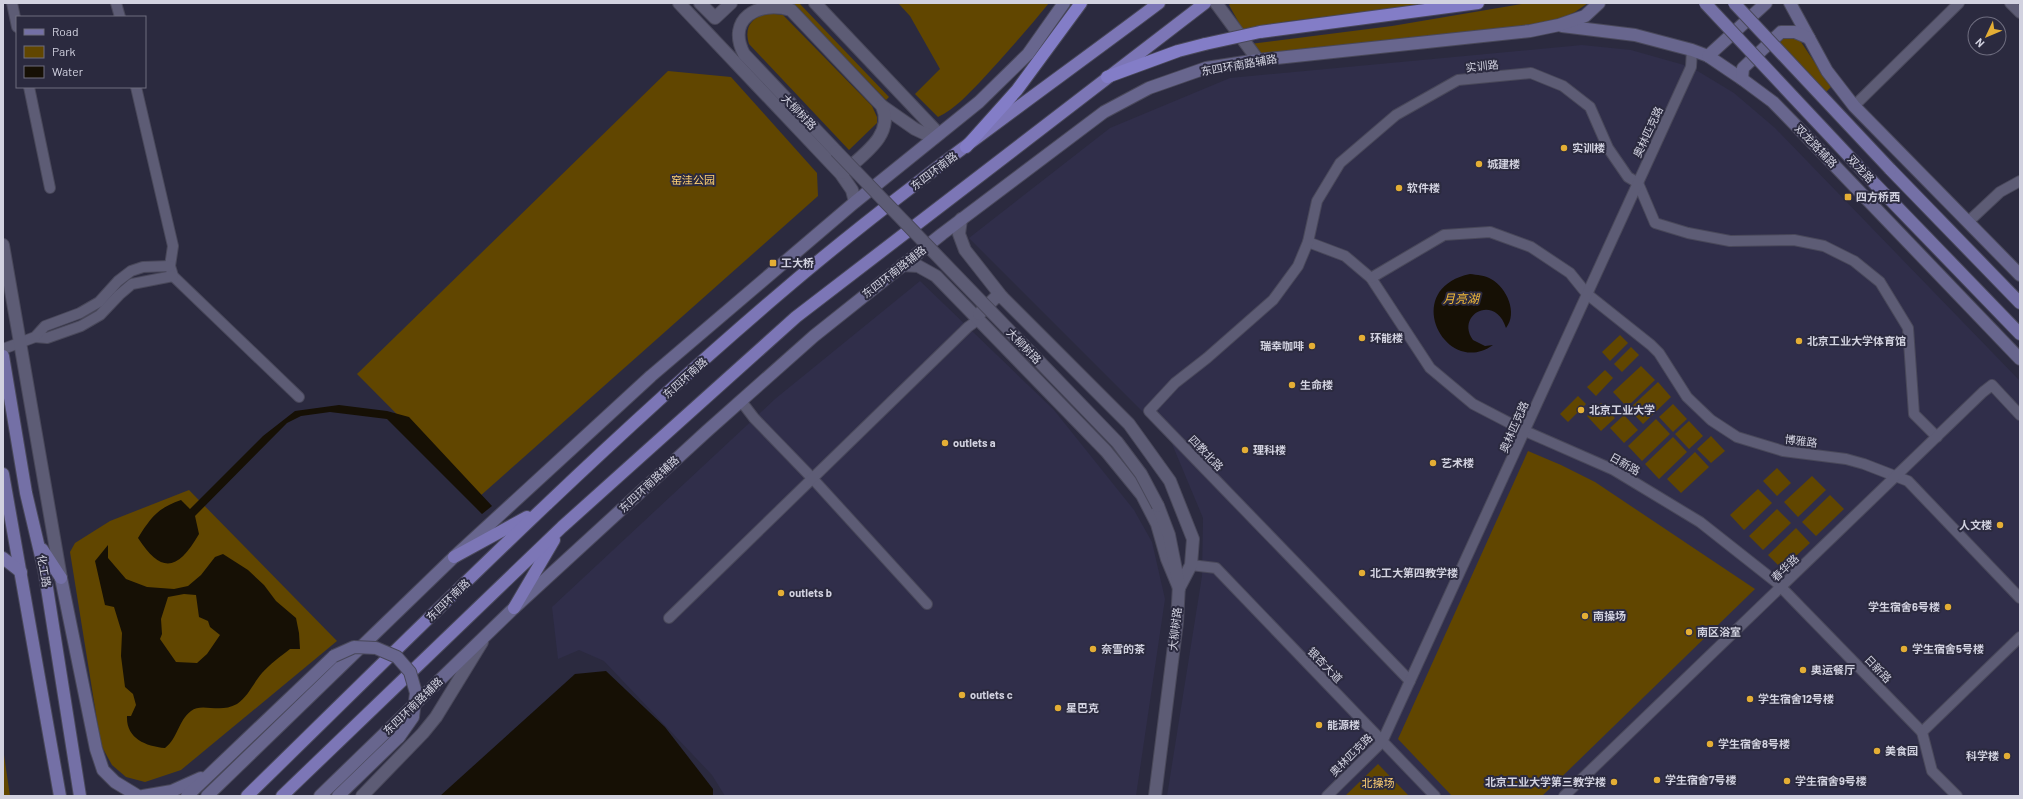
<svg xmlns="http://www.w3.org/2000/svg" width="2023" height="799" viewBox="0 0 2023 799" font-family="Barlow,'Noto Sans SC',sans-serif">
<rect width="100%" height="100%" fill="#2b2a3f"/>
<g fill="#302e4a">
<polygon points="1582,45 1631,50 1691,67 1734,93 1775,128 2020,381 2020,796 1167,796 1202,576 1203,518 1170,439 969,238 1110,128 1230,78"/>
<polygon points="920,281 1054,410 1134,510 1152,542 1165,599 1136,796 725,796 712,775 604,661 579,650 558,659 552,607 775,399"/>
</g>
<g fill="#614600">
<polygon points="792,3 799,3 889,97 886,100"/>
<path d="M898 3H1049C1027 30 1004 56 980 82 967 95 955 109 938 117L915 94 940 69 910 16Z"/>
<polygon points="1231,3 1444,3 1289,21 1243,30 1229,5"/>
<polygon points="1528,3 1588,3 1575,12 1550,24 1347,46 1262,54 1250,44 1392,26"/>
<path d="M766 13 783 15 872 106 877 117V123L849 150 749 44C744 27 751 19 766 13Z"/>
<polygon points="1780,36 1796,36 1801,42 1831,87 1826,92 1776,41"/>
<polygon points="668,71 731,77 817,173 818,196 479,497 357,374"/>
<polygon points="1620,335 1628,343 1610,361 1602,352"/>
<polygon points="1631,347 1639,355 1622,372 1614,364"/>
<polygon points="1641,366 1655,380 1627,407 1613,392"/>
<polygon points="1605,370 1613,378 1596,396 1587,387"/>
<polygon points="1658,382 1671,397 1643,424 1629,409"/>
<polygon points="1578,396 1586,404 1568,422 1560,414"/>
<polygon points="1601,403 1615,418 1601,431 1587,416"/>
<polygon points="1673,404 1687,419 1673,432 1659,417"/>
<polygon points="1624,415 1638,430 1624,443 1610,428"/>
<polygon points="1656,419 1670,434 1642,461 1628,446"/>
<polygon points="1689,421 1703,436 1689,449 1675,434"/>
<polygon points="1711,436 1725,451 1711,463 1697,449"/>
<polygon points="1673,437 1687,452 1659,479 1645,464"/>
<polygon points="1528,451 1561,465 1595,482 1755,589 1542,796 1452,796 1398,739"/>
<polygon points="1695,452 1709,467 1681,493 1667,479"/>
<polygon points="1777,468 1791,483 1777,496 1763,481"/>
<polygon points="1812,476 1826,490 1798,517 1784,502"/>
<polygon points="1758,489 1772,503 1744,530 1730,515"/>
<polygon points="189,490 337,641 181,770 145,782 126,777 112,765 101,745 70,552 75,543 110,521"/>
<polygon points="1830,495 1844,509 1816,536 1802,522"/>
<polygon points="1777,509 1791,523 1763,550 1749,536"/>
<polygon points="1796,528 1810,543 1782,569 1768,555"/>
<polygon points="3,748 10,796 3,796"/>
<polygon points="1378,764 1409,796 1345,796"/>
</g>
<g fill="#161005" fill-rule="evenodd">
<path d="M1470 274C1477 275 1485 275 1491 279 1507 288 1518 313 1506 328 1495 293 1455 315 1473 340L1485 346 1493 345C1446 379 1399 289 1470 274Z"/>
<path d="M339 405 387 411 409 417 492 506 482 514 387 419 330 412 301 416 287 423 195 516 199 534C178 570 162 575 138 538 151 517 158 508 181 500L190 509 263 436 295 411Z"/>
<path d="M108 545V558L126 579 147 587 174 589 188 586 201 575 215 557 223 554 248 570 264 585 276 601 296 618 299 633 300 649H290C281 656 270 664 262 673 254 682 248 697 237 704 219 714 202 702 191 711 178 721 178 738 165 748 145 746 126 738 127 716H131L136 705 133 694 125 687 121 656 122 633 114 607 105 605 95 561ZM184 594 196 595 199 617 208 621 210 627 220 635 207 654 197 663 176 662 160 639 162 634 161 619 168 597Z"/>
<polygon points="606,671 665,727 713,789 713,796 440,796 575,674"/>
</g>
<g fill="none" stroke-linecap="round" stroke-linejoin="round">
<g stroke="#49485a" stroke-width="12">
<g id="minor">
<polyline points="12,3 17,27"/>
<polyline points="116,3 120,17"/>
<polyline points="2010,3 2020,13"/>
<polyline points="29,87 50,188"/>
<polyline points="136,87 173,246 170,266 173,276 299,397"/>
<polyline points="1854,106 1959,3"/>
<polyline points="1968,222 2000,192 2020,181"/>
<polyline points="1308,242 1345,256 1371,278 1430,368 1473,404 1525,431 1614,470 1700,522 1776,582 1922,732"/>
<polyline points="1371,278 1444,235 1490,232 1531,247 1570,273 1587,294 1651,345 1659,353 1687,397 1711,420 1737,437 1783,451 1846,459 1864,464 1908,481 2020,598"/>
<polyline points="35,337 47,338 81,326 100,315 119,295 132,284 173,276"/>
<polyline points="3,349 35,337 45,326 80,313 99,302 118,281 131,271 143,267 170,266"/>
<polyline points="741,401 754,418 813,479 927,604"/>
<polyline points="1191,565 1216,568 1435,796"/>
<polyline points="669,618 968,327 979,319"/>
<polyline points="1410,681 1149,411 1175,383 1207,358 1273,300 1298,266 1308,242 1317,201 1340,163 1396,115 1458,80 1531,73 1563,86 1590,107 1608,148 1628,177 1638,183 1655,223 1688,233 1730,241 1794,240 1824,246 1854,261 1880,282 1908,328 1914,414 1937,437"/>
<polyline points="1327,796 1382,742 1691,67 1692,50"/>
<polyline points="1564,796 1983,392 1992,385 2020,415"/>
<polyline points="1957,796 1932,771 1922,732 2020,637"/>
</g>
</g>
<g stroke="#49485a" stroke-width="14">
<g id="tertiary">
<polyline points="679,3 841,174 852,190 855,202"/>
<polyline points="700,3 715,18 731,3"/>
<polyline points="815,3 939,134"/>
<polyline points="1216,3 1258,60"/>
<path d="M836 151 744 54C726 19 758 0 791 10L882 106 915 129 934 138"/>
<path d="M843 173C862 155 895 135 882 106"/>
<polyline points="961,219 959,234 965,250 1002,297 1129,424 1170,481 1193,539 1191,565 1179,588"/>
<polyline points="3,245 61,578"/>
<polyline points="902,265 918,266 936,276 1106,451 1142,495 1157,524 1167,559 1179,588"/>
<polyline points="979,314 996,297 1002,297"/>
<polyline points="362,796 423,733 436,717 482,642"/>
<polyline points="1155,796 1177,622 1179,585 1169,535 1158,506"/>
</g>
</g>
<g stroke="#49485a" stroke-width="14">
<g id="secondary">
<polyline points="1790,3 1827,71 1854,106 2020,275"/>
<polyline points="1562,26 1635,35 1692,50 1708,56 1742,79 1773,102 1812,142 2020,359"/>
<polyline points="1708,56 1766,3"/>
<polyline points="1742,79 1743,68 1781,32 1795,32 1809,38"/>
<polyline points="61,578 96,749 103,770 115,782 138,796"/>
<polyline points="143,796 172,791 201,778"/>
<polyline points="187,796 334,656"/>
<polyline points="207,796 454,557 651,376 855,202 979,102 1028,54 1064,3"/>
<polyline points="320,796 514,608 707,431 814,336 942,234 1104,112 1149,88 1206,68 1258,60 1530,31 1559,25 1585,16 1599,3"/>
<polyline points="338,796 399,737"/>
</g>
</g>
<g stroke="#49485a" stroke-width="14">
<g id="primary">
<polyline points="1890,169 2020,303"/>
<polyline points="1875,184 2020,334"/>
<polyline points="3,356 26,493 44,569 80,796"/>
<polyline points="3,474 60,796"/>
<polyline points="42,549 61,578"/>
<polyline points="3,558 21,572"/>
</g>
</g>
<g stroke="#49485a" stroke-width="14">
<g id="trunk">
<polyline points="454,557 527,517"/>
<polyline points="514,608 554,540"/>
<path d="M247 796C421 626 593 453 778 295 899 191 1031 99 1159 3"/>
<polyline points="282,796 562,527 796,317 1205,3"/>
</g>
</g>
<g stroke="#49485a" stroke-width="14">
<g id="motorway">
<polyline points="1260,32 1478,3"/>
<polyline points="1107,77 1178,51 1205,44"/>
<polyline points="966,147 1017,90 1081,3"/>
</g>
</g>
<use href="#minor" stroke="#5d5c75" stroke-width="10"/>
<use href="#tertiary" stroke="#5d5c75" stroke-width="12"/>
<use href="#secondary" stroke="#68668e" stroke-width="12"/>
<use href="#primary" stroke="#7470a6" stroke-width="12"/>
<use href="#trunk" stroke="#7c76b6" stroke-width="12"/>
<use href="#motorway" stroke="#837dc7" stroke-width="12"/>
<g stroke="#49485a" stroke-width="14" stroke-linecap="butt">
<polyline id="tertiary-bridge" points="836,151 1117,442 1141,474 1158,506"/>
</g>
<g stroke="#49485a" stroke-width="14" stroke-linecap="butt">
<polyline id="secondary-bridge" points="334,656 354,647 376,648 397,657 410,672 416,693 413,717 399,737"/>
</g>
<g stroke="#49485a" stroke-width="14" stroke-linecap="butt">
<g id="primary-bridge">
<polyline points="1705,3 1875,184"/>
<polyline points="1734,3 1890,169"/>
</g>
</g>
<g stroke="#49485a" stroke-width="14" stroke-linecap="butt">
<polyline id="motorway-bridge" points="1205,44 1260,32"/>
</g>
<use href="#tertiary-bridge" stroke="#5d5c75" stroke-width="12"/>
<use href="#secondary-bridge" stroke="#68668e" stroke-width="12"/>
<use href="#primary-bridge" stroke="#7470a6" stroke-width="12"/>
<use href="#motorway-bridge" stroke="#837dc7" stroke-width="12"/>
</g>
<g fill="#e4ae35" stroke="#2b2a3f" stroke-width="1.5">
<circle cx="1564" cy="148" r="4"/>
<circle cx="1479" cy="164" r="4"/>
<circle cx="1399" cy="188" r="4"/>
<rect x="1844" y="193" width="8" height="8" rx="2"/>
<rect x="769" y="259" width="8" height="8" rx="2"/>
<circle cx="1362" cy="338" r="4"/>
<circle cx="1799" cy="341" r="4"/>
<circle cx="1312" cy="346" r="4"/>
<circle cx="1292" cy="385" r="4"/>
<circle cx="1581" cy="410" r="4"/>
<circle cx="945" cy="443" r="4"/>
<circle cx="1245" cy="450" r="4"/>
<circle cx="1433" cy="463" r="4"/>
<circle cx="2000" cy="525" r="4"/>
<circle cx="1362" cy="573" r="4"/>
<circle cx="781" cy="593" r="4"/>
<circle cx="1948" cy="607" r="4"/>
<circle cx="1585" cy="616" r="4"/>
<circle cx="1689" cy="632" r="4"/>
<circle cx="1093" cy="649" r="4"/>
<circle cx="1904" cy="649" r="4"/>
<circle cx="1803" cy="670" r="4"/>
<circle cx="962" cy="695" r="4"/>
<circle cx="1750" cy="699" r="4"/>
<circle cx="1058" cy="708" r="4"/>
<circle cx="1319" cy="725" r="4"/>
<circle cx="1710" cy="744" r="4"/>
<circle cx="1877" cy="751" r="4"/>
<circle cx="2007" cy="756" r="4"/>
<circle cx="1657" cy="780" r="4"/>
<circle cx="1787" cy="781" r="4"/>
<circle cx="1614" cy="782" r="4"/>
</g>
<g text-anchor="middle" stroke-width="4" stroke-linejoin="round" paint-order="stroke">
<g font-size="11" fill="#d2d2e0" stroke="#2b2a3f">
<text transform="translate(1239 65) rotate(-10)" y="4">东四环南路辅路</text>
<text transform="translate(1482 66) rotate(-6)" y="4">实训路</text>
<text transform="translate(799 112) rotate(46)" y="4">大柳树路</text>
<text transform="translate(1648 132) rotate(-65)" y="4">奥林匹克路</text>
<text transform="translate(1816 146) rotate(46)" y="4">双龙路辅路</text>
<text transform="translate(1861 169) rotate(47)" y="4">双龙路</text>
<text transform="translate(934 171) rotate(-37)" y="4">东四环南路</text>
<text transform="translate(894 272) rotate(-38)" y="4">东四环南路辅路</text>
<text transform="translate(1024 346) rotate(46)" y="4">大柳树路</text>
<text transform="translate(685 378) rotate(-42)" y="4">东四环南路</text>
<text transform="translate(1514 427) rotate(-66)" y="4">奥林匹克路</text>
<text transform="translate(1801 441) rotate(7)" y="4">博雅路</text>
<text transform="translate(1206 453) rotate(46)" y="4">四教北路</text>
<text transform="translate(1625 464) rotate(29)" y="4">日新路</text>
<text transform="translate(649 484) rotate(-43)" y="4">东四环南路辅路</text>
<text transform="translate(1785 568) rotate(-44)" y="4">春华路</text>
<text transform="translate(44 571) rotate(80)" y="4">化工路</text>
<text transform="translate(448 600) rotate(-44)" y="4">东四环南路</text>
<text transform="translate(1175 629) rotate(-84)" y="4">大柳树路</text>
<text transform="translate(1325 665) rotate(46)" y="4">银杏大道</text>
<text transform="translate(1878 669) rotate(46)" y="4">日新路</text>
<text transform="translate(413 706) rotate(-44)" y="4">东四环南路辅路</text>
<text transform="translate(1351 755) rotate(-45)" y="4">奥林匹克路</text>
</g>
<g font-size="11" font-weight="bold" fill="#d2d2e0" stroke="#2b2a3f" text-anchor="start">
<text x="1572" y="152">实训楼</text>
<text x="1487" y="168">城建楼</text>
<text x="1407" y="192">软件楼</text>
<text x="1856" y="201">四方桥西</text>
<text x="781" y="267">工大桥</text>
<text x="1370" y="342">环能楼</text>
<text x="1807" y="345">北京工业大学体育馆</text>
<text x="1304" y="350" text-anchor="end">瑞幸咖啡</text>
<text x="1300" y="389">生命楼</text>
<text x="1589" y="414">北京工业大学</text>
<text x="953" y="447">outlets a</text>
<text x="1253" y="454">理科楼</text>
<text x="1441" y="467">艺术楼</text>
<text x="1992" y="529" text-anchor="end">人文楼</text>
<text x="1370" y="577">北工大第四教学楼</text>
<text x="789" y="597">outlets b</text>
<text x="1940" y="611" text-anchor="end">学生宿舍6号楼</text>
<text x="1593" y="620">南操场</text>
<text x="1697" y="636">南区浴室</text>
<text x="1101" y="653">奈雪的茶</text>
<text x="1912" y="653">学生宿舍5号楼</text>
<text x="1811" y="674">奥运餐厅</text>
<text x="970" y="699">outlets c</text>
<text x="1758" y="703">学生宿舍12号楼</text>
<text x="1066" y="712">星巴克</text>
<text x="1327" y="729">能源楼</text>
<text x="1718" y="748">学生宿舍8号楼</text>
<text x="1885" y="755">美食园</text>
<text x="1999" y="760" text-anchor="end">科学楼</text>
<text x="1665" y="784">学生宿舍7号楼</text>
<text x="1795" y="785">学生宿舍9号楼</text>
<text x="1606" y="786" text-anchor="end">北京工业大学第三教学楼</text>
</g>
<g font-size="11" fill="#ffd074" stroke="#2b2a3f">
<text x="693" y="184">窑洼公园</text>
<text x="1378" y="787">北操场</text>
</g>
<g font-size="12" font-style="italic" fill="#f5bb38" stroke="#2b2a3f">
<text x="1461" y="303">月亮湖</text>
</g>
</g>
<rect width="2023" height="799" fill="none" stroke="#d2d2e0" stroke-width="8"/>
<rect x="16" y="16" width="130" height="72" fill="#2b2a3f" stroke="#6e6d7f"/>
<rect x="24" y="29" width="20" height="6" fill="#7470a6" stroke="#6e6d7f"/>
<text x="52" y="36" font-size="12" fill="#d2d2e0">Road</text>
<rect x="24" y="46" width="20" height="12" fill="#614600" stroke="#6e6d7f"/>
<text x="52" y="56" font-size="12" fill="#d2d2e0">Park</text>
<rect x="24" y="66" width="20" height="12" fill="#161005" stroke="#6e6d7f"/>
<text x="52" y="76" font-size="12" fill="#d2d2e0">Water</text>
<g transform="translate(1987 36) rotate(226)"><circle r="19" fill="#2b2a3f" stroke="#6e6d7f"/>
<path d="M0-3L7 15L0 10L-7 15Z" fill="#e4ae35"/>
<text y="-6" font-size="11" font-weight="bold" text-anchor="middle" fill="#d2d2e0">N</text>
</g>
</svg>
